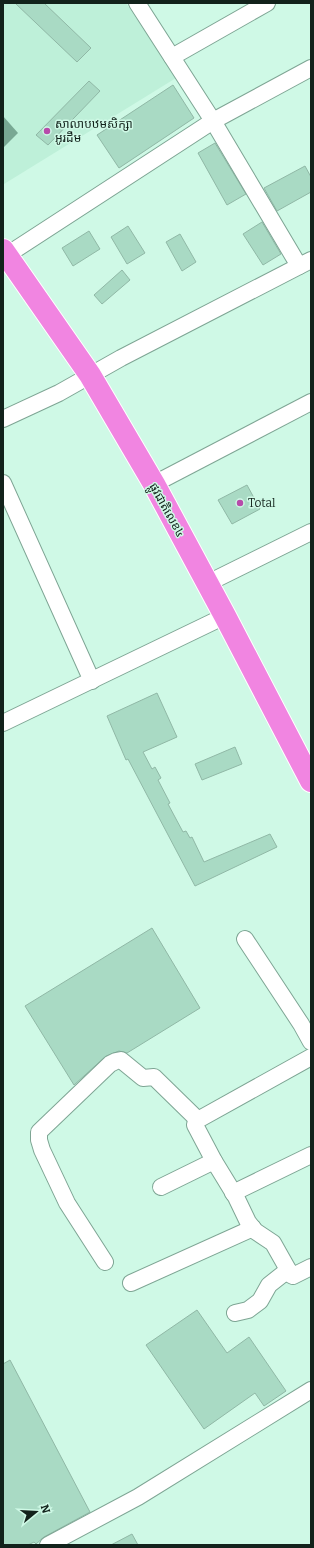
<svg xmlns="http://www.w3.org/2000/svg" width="314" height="1548" viewBox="0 0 314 1548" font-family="Bitter,'Noto Sans Khmer',serif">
<rect width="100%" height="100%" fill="#cff9e6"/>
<polygon fill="#bef0d9" points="3,3 126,3 176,78 4,184"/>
<polygon fill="#78a893" points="3,116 18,133 3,148"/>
<g fill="#a9dac4" stroke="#90b8a6">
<polygon points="15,3 44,3 91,48 77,62"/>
<polygon points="89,81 100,91 48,145 36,135"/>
<polygon points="173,85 194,118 119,168 97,135"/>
<polygon points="215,143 246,194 227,205 198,153"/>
<polygon points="305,166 311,177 311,192 277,211 264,188"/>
<polygon points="262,222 281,254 263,265 243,234"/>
<polygon points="128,226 145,253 127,264 111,237"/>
<polygon points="89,231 100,249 73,266 62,248"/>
<polygon points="180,234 196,262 182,271 166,242"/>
<polygon points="122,270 130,280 102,304 94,295"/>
<polygon points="247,485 260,509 232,524 218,500"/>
<polygon points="157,693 177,737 143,752 152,769 155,767 161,778 158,780 170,803 168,804 183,832 186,831 190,838 192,837 204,862 270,834 277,847 195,886 128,759 126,760 107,716"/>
<polygon points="235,747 242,764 202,780 195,764"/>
<polygon points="152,928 200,1008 127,1053 119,1051 106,1056 74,1085 25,1006"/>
<polygon points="197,1310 227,1353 249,1337 286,1391 264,1406 255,1393 204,1429 146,1345"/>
<polygon points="10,1360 90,1512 44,1537 36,1544 34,1542 28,1545 3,1545 3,1364"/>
<polygon points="132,1534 138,1545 111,1545"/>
</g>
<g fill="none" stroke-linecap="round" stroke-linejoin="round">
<g stroke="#7ea594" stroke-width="18">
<g id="minor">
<polyline points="137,3 213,121 299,266"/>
<polyline points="172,57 267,3"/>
<polyline points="7,255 213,121 311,68"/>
<polyline points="3,419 59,393 121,358 311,260"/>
<polyline points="3,483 92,681"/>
<polyline points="154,484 311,402"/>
<polyline points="208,583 311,532"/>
<polyline points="3,723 225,616"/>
<polyline points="245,939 301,1024 311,1042"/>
<polyline points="311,1057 196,1121 195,1125 214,1161 236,1197 248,1222 255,1231 273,1243 291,1275 293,1276 311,1267"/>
<polyline points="161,1187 214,1161"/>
<polyline points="233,1193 311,1155"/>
<polyline points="105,1262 67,1203 42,1150 39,1140 39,1132 110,1064 116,1061 121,1060 143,1078 154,1077 198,1120"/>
<polyline points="131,1283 253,1228"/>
<polyline points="235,1313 248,1310 260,1301 269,1285 288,1270"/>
<polyline points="48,1545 138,1497 311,1390"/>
</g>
</g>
<g stroke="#fff" stroke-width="24">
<polyline id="highway" points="3,250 90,375 154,484 225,616 311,781"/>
</g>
<use href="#minor" stroke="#fff" stroke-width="16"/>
<use href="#highway" stroke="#f185e1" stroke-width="22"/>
</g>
<g fill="#b74baa" stroke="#cff9e6" stroke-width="1.5">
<circle cx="47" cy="131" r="4"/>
<circle cx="240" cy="503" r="4"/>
</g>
<g text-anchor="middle" stroke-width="3" stroke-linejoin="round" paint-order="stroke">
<g font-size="12" fill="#12221b" stroke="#cff9e6" text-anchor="start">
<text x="55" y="128">សាលាបឋមសិក្សា<tspan x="55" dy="14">អូរដឹម</tspan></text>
<text x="248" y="507">Total</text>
</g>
<g font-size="12" fill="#12221b" stroke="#cff9e6">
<text transform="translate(167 510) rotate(61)" y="4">ផ្លូវជាតិលេខ៤</text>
</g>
</g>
<rect width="314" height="1548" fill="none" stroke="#12221b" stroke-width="8"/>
<g transform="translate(36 1512) rotate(72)" stroke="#cff9e6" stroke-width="3" paint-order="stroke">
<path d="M0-3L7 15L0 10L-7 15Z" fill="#12221b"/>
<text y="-6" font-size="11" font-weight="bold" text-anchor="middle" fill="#12221b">N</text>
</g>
</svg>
